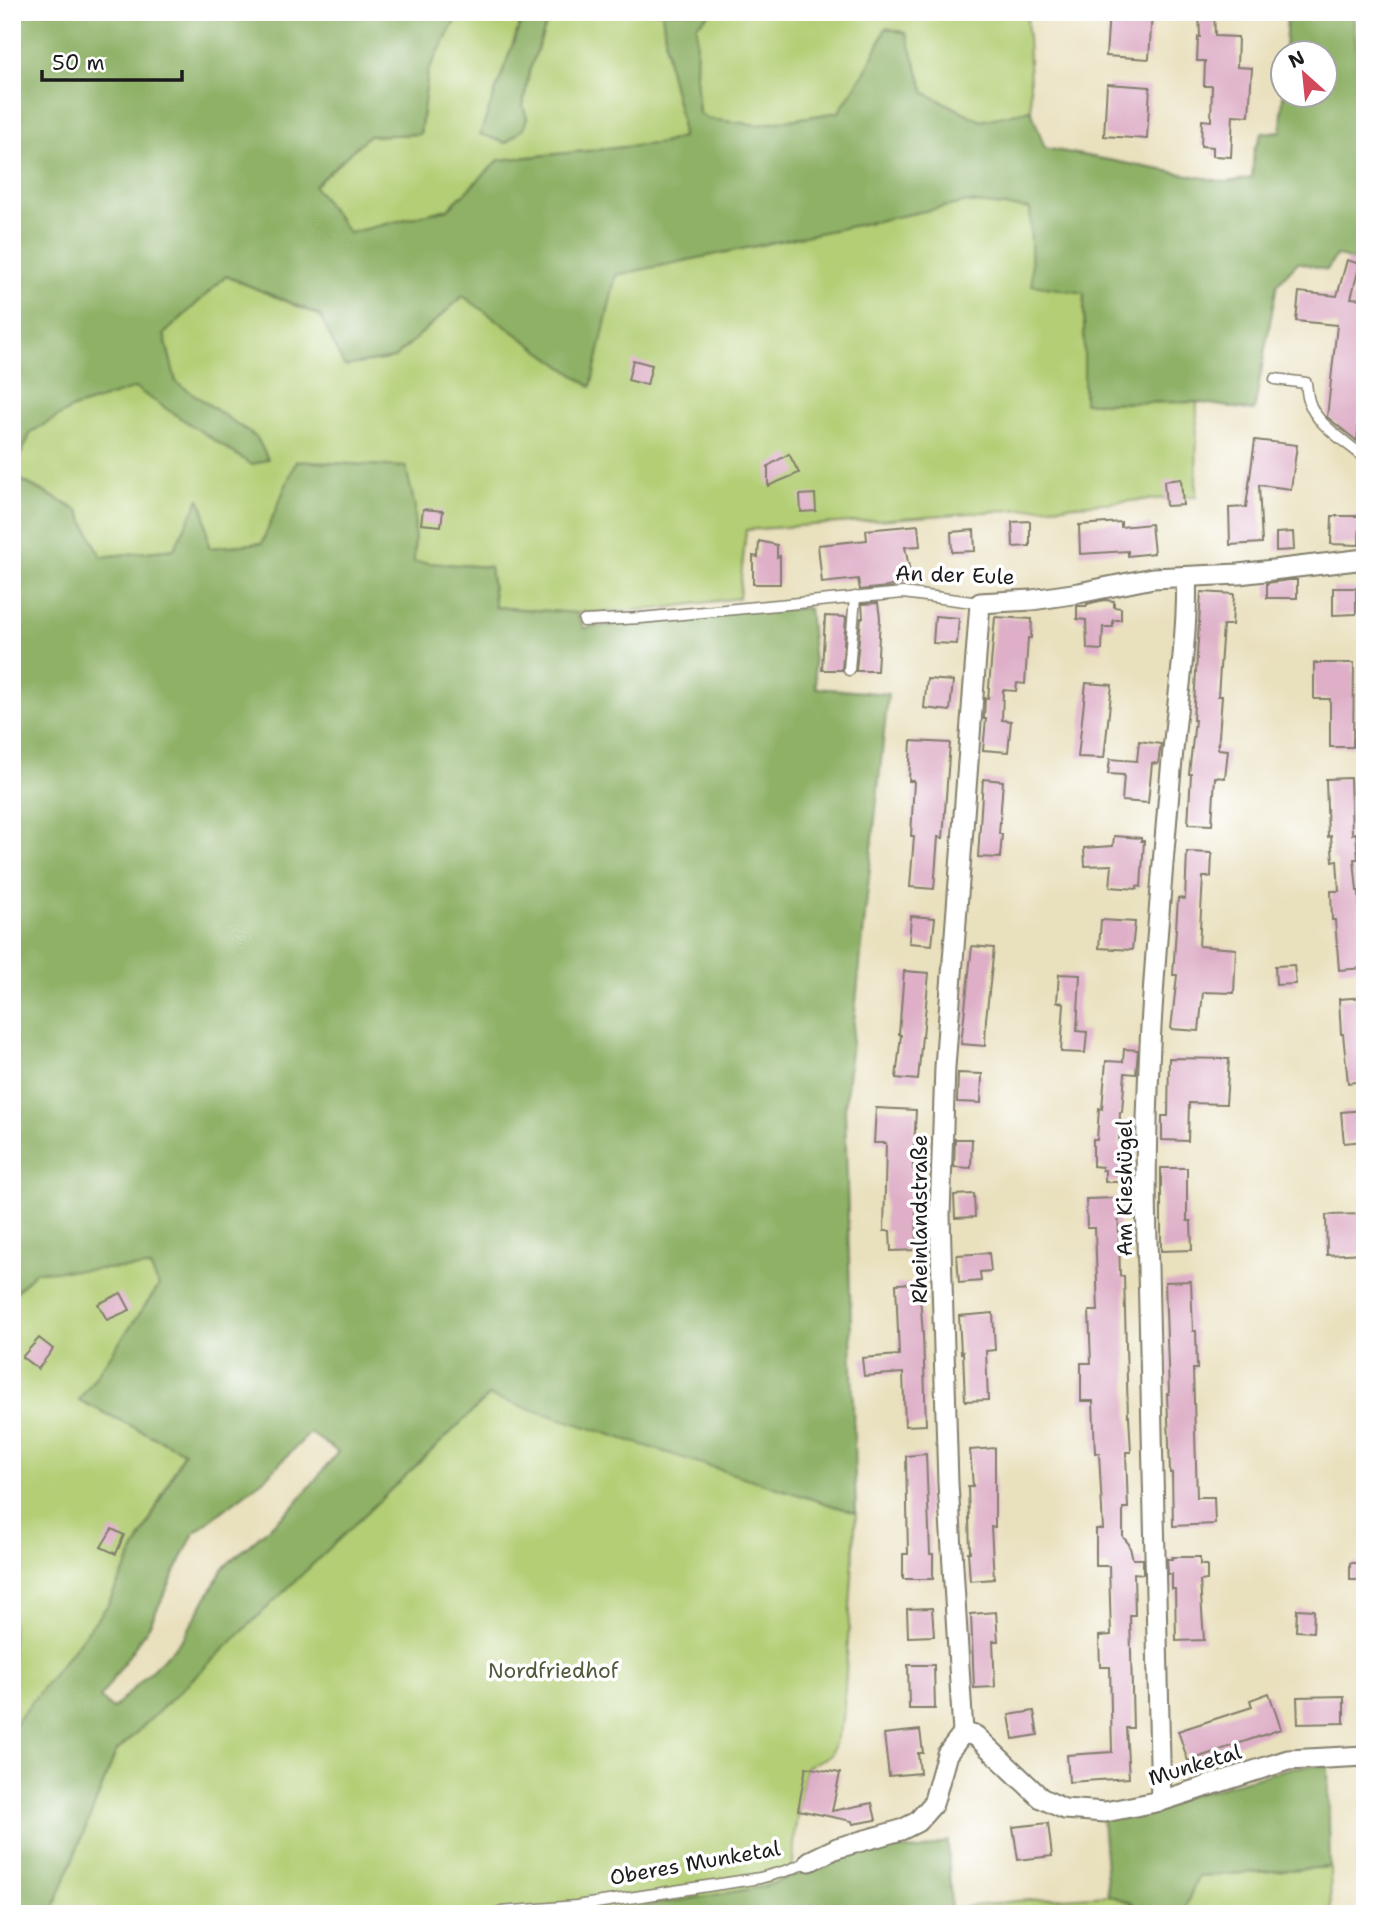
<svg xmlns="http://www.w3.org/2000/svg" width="1377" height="1926" viewBox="0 0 1377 1926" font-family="'Shantell Sans',sans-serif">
<rect width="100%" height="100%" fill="#fff"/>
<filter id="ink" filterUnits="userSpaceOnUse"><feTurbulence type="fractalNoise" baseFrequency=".0143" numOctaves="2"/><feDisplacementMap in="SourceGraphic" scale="14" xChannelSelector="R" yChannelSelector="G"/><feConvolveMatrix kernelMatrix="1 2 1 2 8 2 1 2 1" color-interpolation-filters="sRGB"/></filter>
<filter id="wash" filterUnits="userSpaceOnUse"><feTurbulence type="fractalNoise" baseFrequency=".00686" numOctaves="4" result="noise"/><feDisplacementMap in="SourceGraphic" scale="28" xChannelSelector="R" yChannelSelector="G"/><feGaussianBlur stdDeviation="1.57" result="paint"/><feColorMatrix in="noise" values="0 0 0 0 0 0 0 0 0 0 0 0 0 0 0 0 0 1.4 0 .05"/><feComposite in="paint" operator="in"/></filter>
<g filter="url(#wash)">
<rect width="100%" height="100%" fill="#e9e0bd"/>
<g fill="#b3ce74" stroke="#687548" stroke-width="2">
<polygon points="460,12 511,12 523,15 481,134 527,118 523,106 529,72 549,17 601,12 662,12 669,68 681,119 682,137 663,143 499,160 448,209 349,233 313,187 368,136 420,134 428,71"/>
<polygon points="712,12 888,12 889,16 913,19 919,12 1027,12 1031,110 981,121 925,93 906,33 886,28 869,65 839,112 758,125 708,119 699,113 696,76 697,25"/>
<polygon points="968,202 1031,209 1032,285 1084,292 1084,403 1197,402 1196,496 746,530 739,598 656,609 577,613 495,607 490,567 414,562 415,507 262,543 209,548 204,509 174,549 101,557 79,511 12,475 31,432 73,408 135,388 252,465 267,459 257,438 176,382 164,334 226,276 320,316 345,366 394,358 463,296 591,386 615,275"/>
<polygon points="150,1266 159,1286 79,1400 184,1451 107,1606 12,1727 12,1296 35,1272"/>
<polygon points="489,1395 856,1513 843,1720 831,1755 806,1767 795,1830 792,1877 763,1887 598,1914 51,1914 116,1752"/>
<polygon points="1330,1867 1331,1914 1186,1914 1184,1910 1198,1876"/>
<polygon points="1108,1895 1132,1903 1137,1914 906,1914 1015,1901"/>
</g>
<g fill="#8eb166" stroke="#556641" stroke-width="2" fill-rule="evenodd">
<polygon points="12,12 460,12 428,71 420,134 368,136 314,186 349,233 448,209 499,160 663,143 682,137 681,119 669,68 662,12 712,12 697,25 696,76 699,113 708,119 758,125 839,112 869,65 886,28 906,33 925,93 981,121 1031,110 1045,148 1226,182 1252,178 1254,150 1262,133 1281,131 1283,95 1324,94 1324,52 1285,52 1287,12 1353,12 1365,134 1365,264 1336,255 1327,270 1298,262 1277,284 1254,411 1197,402 1084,403 1084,293 1032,285 1030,209 968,202 616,275 591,387 463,296 394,358 344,366 320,315 226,276 164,334 176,382 257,438 268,459 252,465 135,388 73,408 31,432 12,474"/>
<polygon points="511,12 601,12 549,17 529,72 523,106 527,118 524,128 506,143 480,134 523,16"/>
<path d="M296 461 406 467 415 507 414 562 490 567 495 607 577 613 584 628 737 611 809 608 816 688 888 694 845 1109 856 1513 489 1396 116 1752 51 1914H12V1727L107 1606 184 1452 79 1400 159 1286 150 1267 35 1272 12 1296V475L79 511 101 557 174 549 199 499 204 509 209 548 262 543ZM310 1433 338 1452 295 1505 224 1567 183 1639 113 1709 100 1698 149 1626 194 1533 264 1479Z"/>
<polygon points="1328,1765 1330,1867 1198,1876 1184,1910 1186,1914 1137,1914 1132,1903 1108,1895 1102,1819 1294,1767"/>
<polygon points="948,1841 951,1909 906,1914 598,1914 763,1887 807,1871 835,1857 874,1847 920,1850"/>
</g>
<g id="blocks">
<g fill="#deafc7">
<polygon points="1109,12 1152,12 1149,59 1106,56"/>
<polygon points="1199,12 1214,12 1215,36 1238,37 1237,67 1252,68 1249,116 1233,115 1231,157 1213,156 1213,147 1201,146 1202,120 1211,121 1212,86 1204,86 1205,61 1197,61 1198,37 1200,37"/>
<polygon points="1107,84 1150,87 1147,139 1104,136"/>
<polygon points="1347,260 1360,264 1351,298 1365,299 1365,372 1357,441 1327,417 1337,325 1296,321 1299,292 1337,296"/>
<polygon points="633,360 652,365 647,385 628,380"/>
<polygon points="1255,440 1297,445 1291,489 1259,485 1262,543 1230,545 1229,508 1246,507"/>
<polygon points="789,454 799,473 768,486 768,466"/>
<polygon points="1181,479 1183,505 1166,506 1164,481"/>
<polygon points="815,494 816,511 801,512 800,495"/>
<polygon points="423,509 443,511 441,526 421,524"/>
<polygon points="1332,516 1360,516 1359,545 1331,544"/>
<polygon points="1030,521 1030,546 1013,547 1012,522"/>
<polygon points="1121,522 1121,527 1151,524 1154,553 1128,556 1128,551 1080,554 1079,525"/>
<polygon points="918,525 920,546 905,547 912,582 887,587 860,590 858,579 822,583 818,545 867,540 866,530"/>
<polygon points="974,530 975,551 952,552 951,532"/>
<polygon points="1293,532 1294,550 1276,551 1276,533"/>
<polygon points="759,541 777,545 777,557 780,556 780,584 753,584 753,556 758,557"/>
<polygon points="1289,580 1297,580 1297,598 1267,598 1267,583"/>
<polygon points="1333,588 1356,588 1356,614 1333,615"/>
<polygon points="1201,592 1234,594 1232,625 1223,625 1218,696 1222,696 1218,749 1228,750 1225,778 1215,777 1212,825 1188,824 1191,774 1189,774 1195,720 1193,720"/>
<polygon points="1104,600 1114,601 1114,607 1121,608 1121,620 1113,620 1113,627 1103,627 1102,650 1087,649 1086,620 1077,619 1077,606 1087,606 1087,604"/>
<polygon points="878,603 880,618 877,671 856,671 861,618 863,618 862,604"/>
<polygon points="825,616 846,617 842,670 822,670"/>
<polygon points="935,616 959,618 957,644 933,643"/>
<polygon points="995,617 1032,619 1031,638 1028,638 1025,684 1017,683 1016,691 1003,690 1002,720 1011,721 1008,752 983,750 986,719 984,719 985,698 988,699"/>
<polygon points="1314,663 1354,663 1353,747 1330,747 1330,699 1314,699"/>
<polygon points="927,679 953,681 950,711 924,708"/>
<polygon points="1086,683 1112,685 1104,758 1078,757"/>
<polygon points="911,741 950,743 943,838 938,837 934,889 910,887 914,836 911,836 914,781 909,781"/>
<polygon points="1139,741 1161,744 1158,764 1152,763 1148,803 1122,801 1124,775 1108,774 1110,759 1137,761"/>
<polygon points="1350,778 1352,834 1356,833 1358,859 1354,859 1357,891 1359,891 1361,942 1365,942 1365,968 1339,970 1335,920 1332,920 1331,891 1339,891 1337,860 1333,861 1331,836 1328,837 1326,779"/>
<polygon points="983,779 1003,781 999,834 1002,834 1000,858 978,857"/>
<polygon points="1114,836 1141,838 1141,841 1144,841 1141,887 1137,886 1137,889 1110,887 1112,865 1085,866 1084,848 1113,846"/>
<polygon points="1187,852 1212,853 1211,877 1203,877 1199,946 1236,949 1234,993 1203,992 1199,1031 1171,1029 1177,975 1173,975 1178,898 1185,899"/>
<polygon points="911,916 935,918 932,945 909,943"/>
<polygon points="1101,920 1135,922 1132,950 1099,948"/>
<polygon points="972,946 994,948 986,1019 985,1046 961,1044"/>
<polygon points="1294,965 1296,984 1276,985 1275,966"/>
<polygon points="904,971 929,973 923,1036 922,1036 918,1080 896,1078 901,1035 899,1034"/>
<polygon points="1059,974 1080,975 1077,1031 1087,1032 1085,1053 1061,1052 1064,1003 1057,1002"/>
<polygon points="1365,997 1365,1081 1348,1083 1343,1034 1341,1034 1339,999"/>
<polygon points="1124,1049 1138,1050 1136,1074 1125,1073 1122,1112 1120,1112 1119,1148 1122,1148 1123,1182 1105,1182 1105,1170 1102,1170 1102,1167 1093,1166 1093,1140 1097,1140 1099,1108 1102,1109 1106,1061 1123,1062"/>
<polygon points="1169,1058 1229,1059 1226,1104 1189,1103 1188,1141 1162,1140 1162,1116 1168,1116"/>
<polygon points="958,1073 982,1074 981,1103 957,1102"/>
<polygon points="876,1108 916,1110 913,1169 920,1169 919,1202 916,1202 917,1250 891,1251 890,1231 884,1231 886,1143 874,1143"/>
<polygon points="1365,1110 1365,1141 1344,1143 1341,1112"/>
<polygon points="955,1139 972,1139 971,1168 954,1167"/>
<polygon points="1161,1168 1187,1168 1187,1221 1191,1221 1192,1250 1161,1251"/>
<polygon points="974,1194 975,1217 955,1218 954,1195"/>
<polygon points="1118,1198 1120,1276 1124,1276 1128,1416 1129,1416 1131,1452 1126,1452 1128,1508 1123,1508 1123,1537 1129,1544 1133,1559 1143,1559 1143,1574 1134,1573 1135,1615 1130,1615 1133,1728 1126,1728 1129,1778 1069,1782 1067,1755 1112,1752 1110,1667 1100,1667 1099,1636 1111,1635 1109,1566 1096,1566 1096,1529 1103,1529 1099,1453 1095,1453 1093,1401 1081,1401 1081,1363 1091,1363 1089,1311 1098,1311 1095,1228 1087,1228 1086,1199"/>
<polygon points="1365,1214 1365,1253 1327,1255 1326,1215"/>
<polygon points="989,1253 991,1271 980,1272 981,1281 959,1283 957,1255"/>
<polygon points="1191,1281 1193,1331 1196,1331 1197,1369 1193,1369 1197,1497 1214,1497 1215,1524 1173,1526 1172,1473 1170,1473 1169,1443 1167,1394 1169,1394 1165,1282"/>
<polygon points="919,1283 923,1335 926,1425 905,1426 903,1373 864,1376 862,1358 899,1355 896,1284"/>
<polygon points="121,1293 130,1310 107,1320 98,1304"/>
<polygon points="993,1313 995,1350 986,1351 988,1400 965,1401 963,1352 961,1353 959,1316"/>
<polygon points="39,1338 53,1349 38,1369 22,1357"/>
<polygon points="995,1448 995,1527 991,1527 994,1579 970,1581 968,1552 970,1552 968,1486 973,1486 970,1450"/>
<polygon points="926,1454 930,1554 933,1554 933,1579 903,1579 903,1554 908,1554 906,1456"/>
<polygon points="112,1529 124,1535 116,1554 101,1547"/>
<polygon points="1172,1557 1200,1557 1200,1565 1207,1565 1207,1580 1200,1581 1204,1640 1176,1641 1175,1589 1172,1589 1172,1574 1168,1574 1167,1559 1172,1559"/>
<rect x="1350" y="1563" width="15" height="17"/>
<polygon points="932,1608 934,1636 908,1637 907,1609"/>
<polygon points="1297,1609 1314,1610 1313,1632 1296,1631"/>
<polygon points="996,1612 998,1641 993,1641 995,1687 974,1688 971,1614"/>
<polygon points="908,1665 934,1665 935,1709 909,1709"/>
<polygon points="1269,1693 1281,1729 1188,1761 1178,1731 1252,1707 1250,1700"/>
<polygon points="1344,1696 1344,1723 1298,1724 1297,1697"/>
<polygon points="1034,1711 1038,1735 1013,1739 1009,1715"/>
<polygon points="920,1730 923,1753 918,1753 920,1773 889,1776 884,1734"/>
<polygon points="806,1767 840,1773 832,1811 872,1803 876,1820 853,1824 852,1821 798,1810"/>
<polygon points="1048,1823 1052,1856 1018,1860 1013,1827"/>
</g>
</g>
</g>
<g filter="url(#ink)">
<use href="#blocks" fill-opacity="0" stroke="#827e6c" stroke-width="2"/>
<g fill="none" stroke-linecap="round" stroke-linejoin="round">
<g stroke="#827e6c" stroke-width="13">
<g id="service">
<path d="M1275 379 1306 383C1307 389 1307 395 1309 401 1315 424 1347 442 1365 458"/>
<polyline points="584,621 641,618 903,593 980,603"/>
<polyline points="849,670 855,597"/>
<polyline points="497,1914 501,1912 576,1906 760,1878 789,1870 810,1861"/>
</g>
</g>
<g stroke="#827e6c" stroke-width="23">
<g id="minor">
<polyline points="963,1733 948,1483 940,1215 945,1067 980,603 1032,600 1079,593 1153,578 1239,574 1365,559"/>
<polyline points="963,1733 976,1736 1041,1798 1064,1809 1105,1812 1161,1801 1288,1760 1365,1756"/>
<path d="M1161 1801 1148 1268C1141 1113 1155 958 1168 804 1172 754 1178 705 1183 656 1185 630 1188 603 1186 577"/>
<polyline points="810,1861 837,1848 901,1830 917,1822 933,1804 947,1754 963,1733"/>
</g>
</g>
<use href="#service" stroke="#fff" stroke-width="10"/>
<use href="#minor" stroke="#fff" stroke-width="19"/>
</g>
</g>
<g text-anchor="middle" stroke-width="7" stroke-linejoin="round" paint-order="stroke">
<g font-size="21" fill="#1c1c1c" stroke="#fff">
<text transform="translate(955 575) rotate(2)" y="7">An der Eule</text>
<text transform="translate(1125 1188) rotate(-90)" y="7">Am Kieshügel</text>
<text transform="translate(920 1219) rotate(-90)" y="7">Rheinlandstraße</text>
<text transform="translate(1195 1765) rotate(-17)" y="7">Munketal</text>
<text transform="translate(695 1863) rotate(-10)" y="7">Oberes Munketal</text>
</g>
<g font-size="21" fill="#515a3b" stroke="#fff">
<text x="553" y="1678">Nordfriedhof</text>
</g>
</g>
<rect width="1377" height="1926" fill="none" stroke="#fff" stroke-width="42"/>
<g transform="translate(1304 74) rotate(333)"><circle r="33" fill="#ffffff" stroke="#a4a4a4" stroke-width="2"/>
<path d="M0-5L12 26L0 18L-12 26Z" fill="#d1495b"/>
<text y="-10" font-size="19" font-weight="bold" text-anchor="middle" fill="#1c1c1c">N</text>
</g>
<path d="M42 70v10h140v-10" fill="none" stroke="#1c1c1c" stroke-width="3.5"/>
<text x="52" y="70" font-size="21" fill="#1c1c1c" stroke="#ffffff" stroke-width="5" paint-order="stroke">50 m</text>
</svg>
